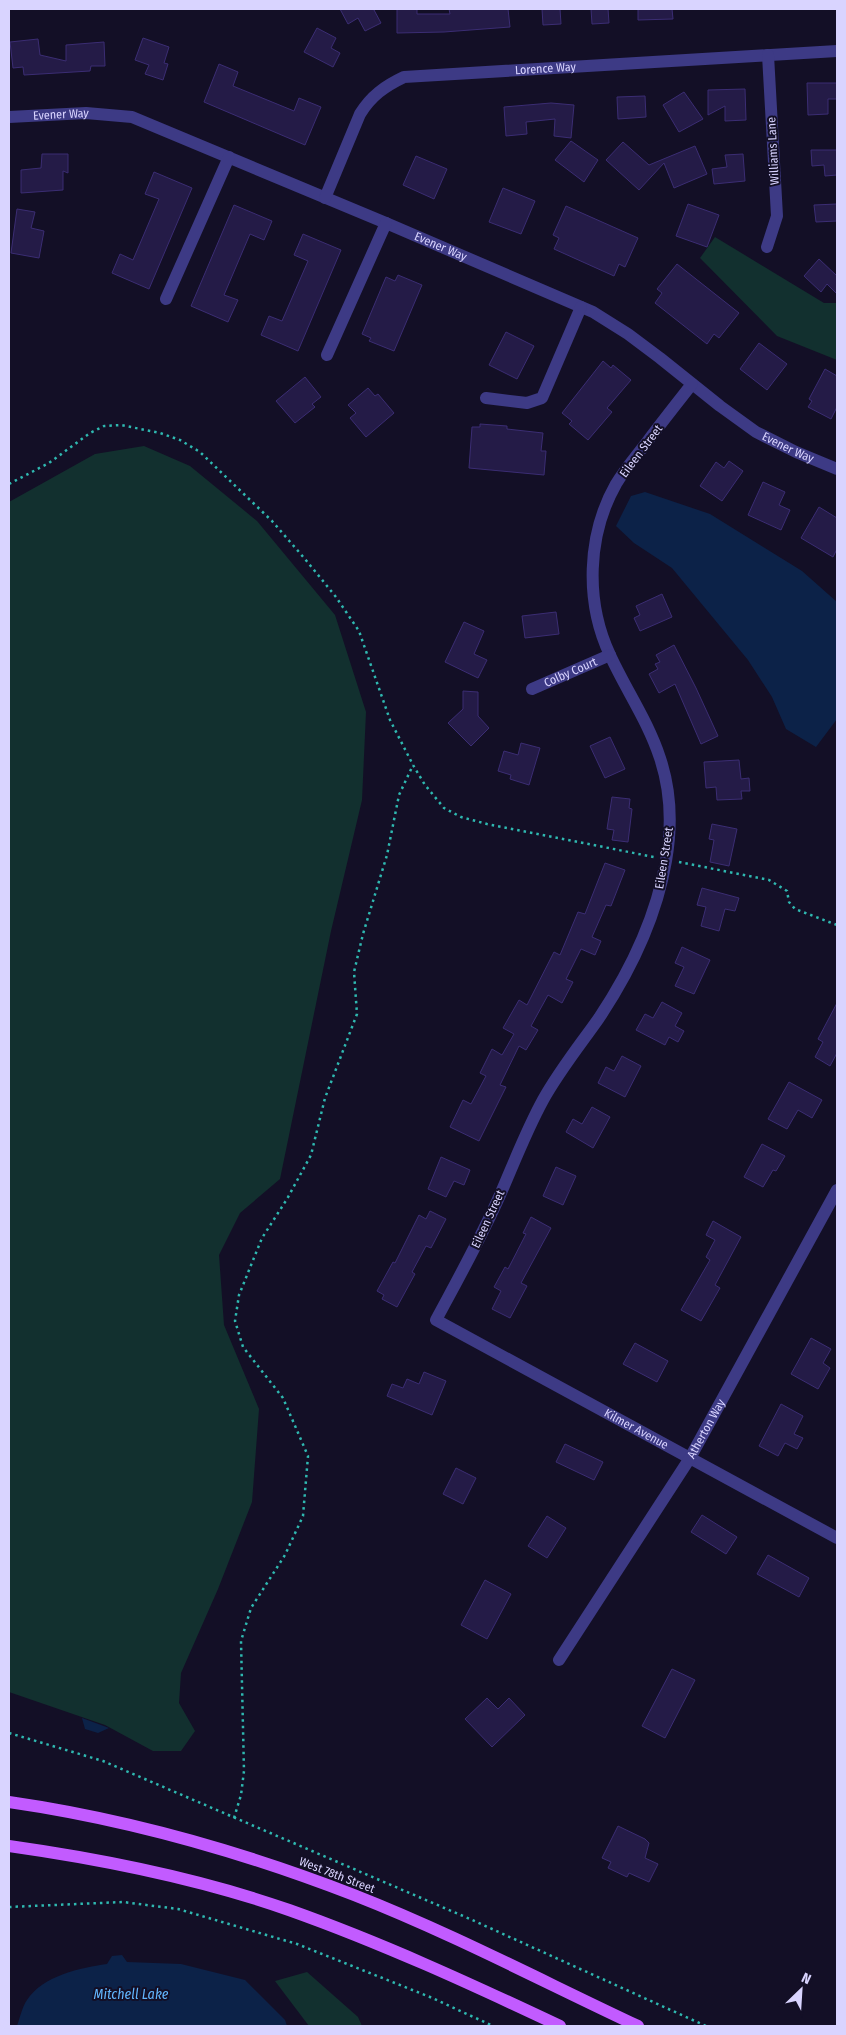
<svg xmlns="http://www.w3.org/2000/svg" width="846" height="2035" viewBox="0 0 846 2035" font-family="'Fira Sans Condensed',sans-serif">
<rect width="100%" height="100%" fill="#130f26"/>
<g fill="#12302f">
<polygon points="715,237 824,303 837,303 837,360 777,336 700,258"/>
<polygon points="144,446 190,466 257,521 335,615 366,712 362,800 331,931 280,1179 240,1213 219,1255 224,1325 259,1409 252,1502 218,1589 181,1673 179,1703 195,1731 181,1751 153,1751 105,1725 9,1692 9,502 95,454"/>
<polygon points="307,1972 358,2017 362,2026 309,2026 275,1981"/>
</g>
<g fill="#0c2248">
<polygon points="645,492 710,514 802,571 837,602 837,719 816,747 786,729 772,697 748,660 672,568 634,543 616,526 631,496"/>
<polygon points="82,1718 109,1728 98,1733 85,1729"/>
<path d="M122 1955 127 1962 181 1964 245 1980 285 2020 287 2026H17C20 2018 22 2007 27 2000 43 1976 79 1968 107 1964L112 1956Z"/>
</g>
<g fill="#241b47" stroke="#3b2d73">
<polygon points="340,9 376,9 374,10 381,23 365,31 358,18 348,24"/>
<polygon points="397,9 417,9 417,14 450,14 449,9 508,9 510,27 444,32 397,33"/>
<polygon points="542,9 560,9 561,24 543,25"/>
<polygon points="591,9 608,9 609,23 592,24"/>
<polygon points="638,9 672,9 673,19 638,20"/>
<polygon points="317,28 336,38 331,48 340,53 333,67 304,52"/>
<polygon points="143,38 169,47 164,63 168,64 163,80 145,74 149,65 135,60"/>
<polygon points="38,39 40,55 66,61 66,45 104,42 105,66 91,66 90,71 24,75 23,67 13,68 10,42"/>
<polygon points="219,64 238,72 233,86 294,111 299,98 321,107 305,145 204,102"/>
<polygon points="807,83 837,83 837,99 828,99 828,114 808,115"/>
<polygon points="745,89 746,120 725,121 725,106 708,115 708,90"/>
<polygon points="684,92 703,119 679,132 663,105"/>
<polygon points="645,96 646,117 618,119 617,97"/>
<polygon points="551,103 574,105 571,138 554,136 555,119 526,122 527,134 506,136 504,107"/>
<polygon points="571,141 598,160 584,182 555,160"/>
<polygon points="623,142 649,165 695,146 707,174 674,188 664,163 639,190 606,160"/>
<polygon points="811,150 837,150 837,175 825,176 824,165 812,166"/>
<polygon points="42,154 68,154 68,173 63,171 63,190 21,193 21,170 41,168"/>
<polygon points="743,154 745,181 714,184 712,169 727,167 725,155"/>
<polygon points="416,156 447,169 434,199 403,185"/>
<polygon points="154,172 192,188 149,289 112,273 120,254 133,260 159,199 145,194"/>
<polygon points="503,188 535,201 521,234 489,222"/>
<polygon points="688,204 719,215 707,247 676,236"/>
<polygon points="837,204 837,221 816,222 814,205"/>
<polygon points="234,205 272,221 264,240 250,234 224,295 238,300 228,322 191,306"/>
<polygon points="566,206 638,238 625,267 619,264 614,276 554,249 559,238 553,235"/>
<polygon points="17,209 35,212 31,228 44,231 39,258 11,253"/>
<polygon points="303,234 341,250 298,351 261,335 269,316 282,321 308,261 294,255"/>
<polygon points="819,259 837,276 837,294 827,284 821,292 804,276"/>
<polygon points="677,264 739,313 719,338 714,334 707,344 655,303 662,293 657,289"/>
<polygon points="398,275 422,285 394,351 369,341 371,338 362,334 386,277 395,281"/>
<polygon points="506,332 534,346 517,379 489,365"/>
<polygon points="759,343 787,364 767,390 740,369"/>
<polygon points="603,361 611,368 613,365 631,380 607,408 612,412 588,440 569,424 572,421 562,413"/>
<polygon points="825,369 837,376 837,407 831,419 808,407 812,401 809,399"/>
<polygon points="305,377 321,397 312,404 315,407 295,423 276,401"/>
<polygon points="368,388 375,396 378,394 394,413 366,437 350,418 356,413 348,405"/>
<polygon points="480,424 507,426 507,429 543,433 541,451 546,451 544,475 469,468 472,427 480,427"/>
<polygon points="729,461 743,471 722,501 700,486 716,462 724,468"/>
<polygon points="763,482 785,492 779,505 790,510 781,530 748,515"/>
<polygon points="819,507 837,518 837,549 833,557 801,538"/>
<polygon points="662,594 672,617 640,631 634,618 640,615 636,606"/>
<polygon points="556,612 559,634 525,638 522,616"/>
<polygon points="464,622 484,631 474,654 487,660 478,678 445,662"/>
<polygon points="674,645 696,688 718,736 701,744 675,684 659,693 649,674 658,669 655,664 660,662 656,655"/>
<polygon points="463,691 478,692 478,716 489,728 471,746 448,723 463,709"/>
<polygon points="610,737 625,769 605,778 590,746"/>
<polygon points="521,743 540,748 529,785 510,779 511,775 498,771 504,751 518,755"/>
<polygon points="739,760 741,779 749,778 750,791 741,791 742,799 717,800 716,787 706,788 704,762"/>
<polygon points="612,797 630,799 629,808 632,809 628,842 612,840 614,830 607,829"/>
<polygon points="712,824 737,829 729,866 710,862 714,840 709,839"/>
<polygon points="605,863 625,870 611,906 606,905 592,937 601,941 595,955 581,949 566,979 573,982 562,1003 548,995 531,1026 538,1030 526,1050 519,1046 500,1085 506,1087 479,1141 450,1127 463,1100 471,1104 486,1076 480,1073 492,1049 502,1055 514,1034 503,1028 519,1000 527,1005 554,952 560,955 578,912 585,914"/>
<polygon points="702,888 739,898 735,911 725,909 719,931 701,926 706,907 697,905"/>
<polygon points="682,947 710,960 694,994 675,986 684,967 675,963"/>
<polygon points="662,1002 682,1013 675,1026 684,1031 678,1042 669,1037 665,1045 636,1030 645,1014 653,1018"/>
<polygon points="837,1003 837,1053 830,1066 815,1057 823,1042 818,1039"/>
<polygon points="622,1056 641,1066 625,1097 598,1083 606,1067 614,1071"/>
<polygon points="789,1082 822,1100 812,1118 798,1110 787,1129 768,1119"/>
<polygon points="592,1107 610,1117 593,1148 566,1132 573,1119 582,1124"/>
<polygon points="762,1144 785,1156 776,1171 773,1170 763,1187 744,1177"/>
<polygon points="441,1157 470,1170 464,1185 454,1181 446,1197 428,1189"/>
<polygon points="556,1167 576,1176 563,1205 543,1196"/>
<polygon points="430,1211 446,1219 431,1248 426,1246 412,1272 415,1274 397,1307 382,1299 384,1295 377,1291 393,1262 395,1263 419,1215 426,1219"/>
<polygon points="531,1217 551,1228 521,1283 527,1286 510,1318 492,1309 501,1291 494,1287 505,1267 508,1269 526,1234 523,1233"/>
<polygon points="713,1221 741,1237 715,1285 720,1288 701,1321 681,1310 710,1260 706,1257 715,1240 706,1235"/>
<polygon points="811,1338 831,1349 823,1363 830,1368 818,1389 791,1374"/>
<polygon points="635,1343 668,1361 657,1382 623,1364"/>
<polygon points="424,1372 446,1381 432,1415 387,1396 392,1384 403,1388 407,1379 419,1384"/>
<polygon points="781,1404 803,1416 794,1434 803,1438 797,1449 785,1443 778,1456 759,1446"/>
<polygon points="565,1444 603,1462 594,1480 556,1462"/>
<polygon points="456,1468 476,1478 463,1504 443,1494"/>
<polygon points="702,1515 737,1537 726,1554 691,1532"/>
<polygon points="547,1516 566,1528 547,1558 528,1546"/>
<polygon points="768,1555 809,1578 799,1597 757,1574"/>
<polygon points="485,1580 511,1594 487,1639 461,1625"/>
<polygon points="672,1669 695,1680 665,1738 642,1726"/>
<polygon points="487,1698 498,1709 509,1698 525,1715 492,1747 465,1719"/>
<polygon points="618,1826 645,1839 649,1843 645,1858 658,1864 649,1882 629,1873 627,1877 608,1868 611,1862 602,1858"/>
</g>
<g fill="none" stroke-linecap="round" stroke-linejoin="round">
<g stroke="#2fb8b0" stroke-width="2.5" stroke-dasharray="2.5 4" stroke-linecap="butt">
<polyline points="9,484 49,463 90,433 104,426 121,425 160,433 180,440 200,452 272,521 305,559 336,597 359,631 390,720 413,765 425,785 444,808 461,817 487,824 654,857"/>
<polyline points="679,862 769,880 787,891 789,902 795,909 837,925"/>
<polyline points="9,1733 103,1761 470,1919 706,2026"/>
<polyline points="234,1818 241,1795 244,1771 241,1641 251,1608 285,1555 303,1516 308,1456 283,1398 243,1347 235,1321 239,1295 262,1238 287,1199 311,1155 325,1098 357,1014 354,972 363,934 387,855 399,795 413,765"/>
<polyline points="9,1907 123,1902 178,1909 297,1944 430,1997 493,2026"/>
</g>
<g stroke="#3d3a85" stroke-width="12">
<path id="s1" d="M9 117 86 113 132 117 386 223 593 312 628 334 660 358 720 406 756 432 796 452 837 469"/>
<path id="s2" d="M325 198 360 114C371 96 385 86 404 77L837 51"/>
<polyline points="767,247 777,216 768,55"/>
<polyline points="166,299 229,157"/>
<polyline points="327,355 386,223"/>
<path id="s3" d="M692 384C677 403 662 422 647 442 637 455 625 469 616 484 587 535 585 602 610 655 626 690 648 721 660 758 671 791 672 827 666 861 656 918 631 970 599 1018 580 1045 559 1071 543 1100 526 1131 514 1163 500 1195 481 1238 458 1279 436 1320L837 1538"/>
<polyline points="486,398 527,403 542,398 581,307"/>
<path id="s4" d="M532 689 610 655"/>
<path id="s5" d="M559 1660 690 1458 837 1190"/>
</g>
<g stroke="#c25bff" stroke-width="12">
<path d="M9 1802C127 1819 243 1852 354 1895 451 1933 544 1982 638 2026"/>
<path d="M9 1846C101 1859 201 1879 289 1910 382 1943 471 1984 560 2026"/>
</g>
</g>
<g text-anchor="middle" stroke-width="4" stroke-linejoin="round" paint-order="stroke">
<g font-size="12" fill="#d9d4ff" stroke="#130f26">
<text dy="4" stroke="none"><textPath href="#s2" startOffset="291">Lorence Way</textPath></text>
<text dy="4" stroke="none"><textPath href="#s1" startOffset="52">Evener Way</textPath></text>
<text transform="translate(773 151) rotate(-93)" y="4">Williams Lane</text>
<text dy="4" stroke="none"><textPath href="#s1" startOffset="458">Evener Way</textPath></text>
<text dy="4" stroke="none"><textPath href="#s1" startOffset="862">Evener Way</textPath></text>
<text transform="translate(641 451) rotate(-53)" y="4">Eileen Street</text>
<text dy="4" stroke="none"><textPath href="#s4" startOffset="42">Colby Court</textPath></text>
<text transform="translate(664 858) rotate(-81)" y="4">Eileen Street</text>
<text transform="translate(488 1219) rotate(-65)" y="4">Eileen Street</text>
<text dy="4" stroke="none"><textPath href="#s3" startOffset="1266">Kilmer Avenue</textPath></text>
<text dy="4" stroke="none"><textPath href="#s5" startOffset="274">Atherton Way</textPath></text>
<text transform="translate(337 1875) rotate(21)" y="4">West 78th Street</text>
</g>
<g font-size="14" font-style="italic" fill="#62b6ff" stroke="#130f26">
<text x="131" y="1999">Mitchell Lake</text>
</g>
</g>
<rect width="846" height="2035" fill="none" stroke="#d9d4ff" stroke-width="20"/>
<g transform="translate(801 1990) rotate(25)" stroke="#130f26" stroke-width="4" paint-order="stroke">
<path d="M0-4L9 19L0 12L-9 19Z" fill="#d9d4ff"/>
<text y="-8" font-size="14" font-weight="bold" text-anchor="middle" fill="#d9d4ff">N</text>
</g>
</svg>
